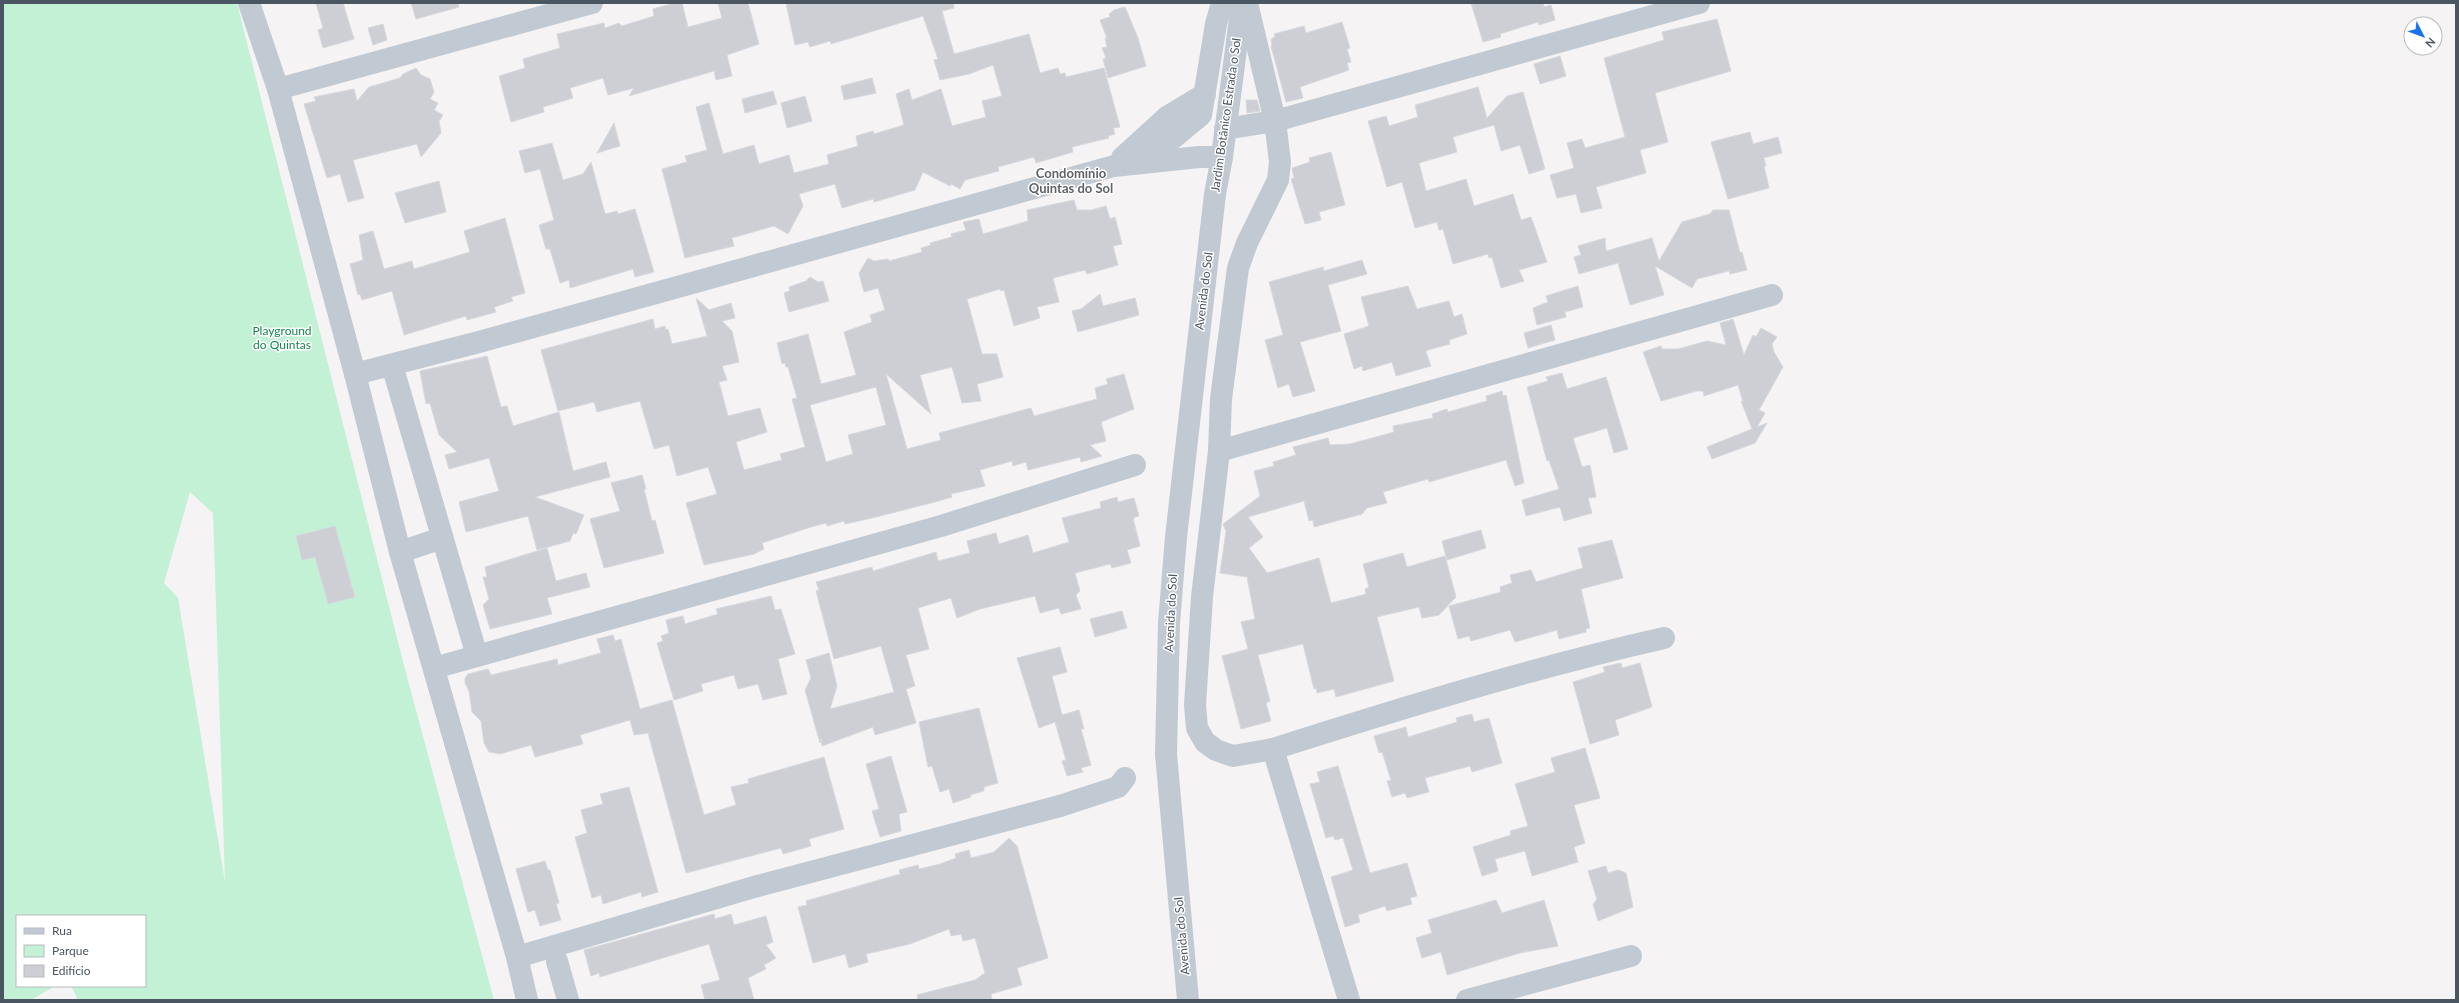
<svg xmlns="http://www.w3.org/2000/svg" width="2459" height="1003" viewBox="0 0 2459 1003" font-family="Lato,sans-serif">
<rect width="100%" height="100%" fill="#f5f3f3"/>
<path fill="#c3f1d5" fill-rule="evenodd" d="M3 3H237L403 662 494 1000H78L71 986H145V916H17V986H55L31 1000H3ZM190 492 213 513 225 882 178 598 164 583Z"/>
<g fill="#cdcfd5" stroke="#d7d9de" fill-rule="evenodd">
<polygon points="316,3 343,3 354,39 323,48 318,30 323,28"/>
<polygon points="411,3 458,3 459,7 416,19"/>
<polygon points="675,3 682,3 688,27 722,18 718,3 748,3 759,44 727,55 732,76 716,80 714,71 629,96 634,88 608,95 603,78 570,88 573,98 543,107 544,112 511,122 499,76 525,68 523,59 560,48 557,34 604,23 605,28 619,23 622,26 654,16 653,9"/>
<polygon points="786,3 953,3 954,8 942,11 954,54 1029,34 1040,73 1058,68 1060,74 1065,73 1066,77 1104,68 1120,127 1113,128 1115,134 1108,136 1109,138 1072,147 1073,152 1036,163 1034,157 998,167 999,171 965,180 960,189 951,184 950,186 923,172 915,190 874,202 873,199 842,208 835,184 799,194 803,206 788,234 774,226 732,238 734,246 685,258 662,169 687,162 685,156 707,150 696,107 709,103 723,154 754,145 759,164 789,155 794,173 829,164 827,155 858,146 856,136 873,131 874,134 904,125 896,94 909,89 912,100 941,89 952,126 986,117 982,101 1002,96 993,65 969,74 940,80 934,60 938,59 923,16 831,44 830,41 810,47 808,42 795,45"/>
<polygon points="1471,3 1543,3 1544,7 1551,5 1555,20 1539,25 1538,22 1500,34 1501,37 1483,42"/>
<polygon points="1125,7 1138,38 1146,66 1108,78 1103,59 1106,58 1102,48 1107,47 1105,38 1107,38 1100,20 1110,17 1109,14 1114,10"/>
<polygon points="1717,19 1731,71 1655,93 1668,142 1640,150 1646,173 1596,187 1602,208 1581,213 1576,194 1557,198 1550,175 1574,168 1567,143 1582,139 1585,148 1625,137 1604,58 1664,40 1662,32"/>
<polygon points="1342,22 1350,48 1347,49 1351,62 1347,63 1349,70 1300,87 1303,98 1286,102 1271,46 1272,45 1271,39 1275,37 1274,34 1304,26 1306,33"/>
<polygon points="383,24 387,40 373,45 368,28"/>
<polygon points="1560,56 1566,76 1540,84 1534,64"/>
<polygon points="416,68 421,75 430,79 434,92 430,99 438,103 434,110 443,115 439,121 441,133 421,157 417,144 353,160 364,198 348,202 340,174 327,178 304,104 316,101 314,97 354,89 357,101 369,87 400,78 403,74"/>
<polygon points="872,78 876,93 844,100 841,86"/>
<polygon points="1478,87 1487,118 1507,96 1523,92 1545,169 1529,174 1520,145 1501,151 1494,125 1453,137 1457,152 1419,163 1426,191 1466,179 1474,206 1513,194 1521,220 1531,217 1547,262 1519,270 1524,281 1501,288 1492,257 1489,258 1488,254 1453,264 1443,229 1439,230 1437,222 1415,228 1402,182 1387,187 1368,121 1386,116 1389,126 1418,117 1415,105"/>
<polygon points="773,91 777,104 745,113 742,99"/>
<polygon points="805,96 812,121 787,128 781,103"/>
<polygon points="1246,100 1257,100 1260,111 1247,113"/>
<polygon points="614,123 620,146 597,153"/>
<polygon points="1750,132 1753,144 1778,137 1782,153 1764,158 1766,166 1764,166 1769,188 1728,199 1711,142"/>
<polygon points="552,143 563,180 583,174 591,162 605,214 617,211 618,214 635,209 654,272 635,277 633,269 570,288 569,280 560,283 550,249 546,249 539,225 554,220 540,169 525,173 519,151"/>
<polygon points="1331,152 1345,205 1319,212 1321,220 1305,224 1291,179 1294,178 1292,168 1310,162 1309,158"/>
<polygon points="439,181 446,212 405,223 395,193"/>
<path d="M1074 200 1077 210H1091L1106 206 1110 219 1115 217 1122 244 1113 246 1118 265 1087 274 1085 270 1053 278 1059 302 1037 307 1040 318 1014 326 1004 290 1001 291 1000 289 967 299 982 354H997L1003 377 977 384 981 401 962 403 952 367 920 375 931 414 886 374 907 449 941 440 939 433 1031 408 1034 416 1097 399 1095 388 1108 384 1106 379 1124 374 1134 409 1101 422 1106 441 1090 445 1102 456 1081 462 1080 457 1028 470 1026 462 1013 466 1012 461 980 470 985 486 951 494 952 497 935 502 868 519 845 524 844 521 827 526 826 523 811 527 762 543 764 549 754 554 704 565 686 503 717 494 708 467 677 476 669 445 654 449 640 401 597 412 594 402 558 411 541 350 653 319 655 329 665 326 666 330 668 329 672 344 707 336 696 298 709 310 731 303 735 318 722 321 732 331 739 362 722 366 727 380 719 382 728 416 760 408 767 432 736 442 744 470 782 460 780 454 805 447 792 399 797 398 788 367H786L785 363 782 364 777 343 808 334 821 384 856 375 844 332 872 322 870 315 885 310 878 288 864 292 859 273 868 258 874 261 888 259 889 261 922 252 921 248 931 245 930 243 952 237 951 234 966 230 963 222 979 219 983 234 1028 221 1027 210ZM876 387 886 425 848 435 853 454 826 462 810 405Z"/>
<polygon points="1713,210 1729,210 1740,253 1742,252 1747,270 1730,274 1729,271 1697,279 1692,288 1655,266 1664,295 1630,305 1618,263 1579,274 1574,257 1581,255 1578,246 1605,238 1606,251 1652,238 1659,261 1682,222 1710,214"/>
<polygon points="505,218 525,293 511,297 513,301 494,307 496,312 467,320 466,316 404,335 392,291 362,300 360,294 358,295 350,264 363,260 359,235 373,231 384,269 412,261 414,269 470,252 464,231"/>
<polygon points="1362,260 1367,274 1328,285 1341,331 1300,342 1315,391 1293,397 1289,384 1278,388 1265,340 1283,335 1269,282 1323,267 1324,271"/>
<polygon points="810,277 818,282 823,281 829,301 789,312 784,293 790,291 789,287 806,281"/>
<polygon points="1408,286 1417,309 1449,301 1454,317 1462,314 1467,334 1449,340 1450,344 1428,350 1426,352 1431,366 1396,376 1392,362 1363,371 1362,366 1354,369 1344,334 1369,326 1361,297"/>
<polygon points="1578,286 1583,307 1565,312 1566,317 1537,325 1533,308 1548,302 1546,296"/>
<polygon points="1100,294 1103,306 1135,298 1139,315 1078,332 1072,311 1081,309"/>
<polygon points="1733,319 1744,355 1753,335 1756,337 1761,328 1777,337 1772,344 1774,352 1783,367 1759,410 1765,413 1757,427 1767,423 1755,443 1712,459 1707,447 1752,429 1741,401 1743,402 1738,385 1704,396 1703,391 1697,391 1661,401 1643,352 1661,346 1662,349 1678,349 1707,341 1726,345 1720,323"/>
<polygon points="1551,325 1555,340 1528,348 1524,333"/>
<polygon points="487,356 501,407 507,406 513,426 559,412 573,471 606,462 610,477 535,497 584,515 576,534 573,533 570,541 537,550 528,516 466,532 459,502 499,491 489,458 449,469 445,455 457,452 439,435 430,403 426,404 420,371"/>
<polygon points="1562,373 1567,389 1606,377 1628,449 1614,453 1607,428 1573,438 1582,467 1590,465 1596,497 1588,498 1592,513 1564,521 1560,507 1526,516 1522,500 1559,489 1549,460 1547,461 1527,387 1548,381 1546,377"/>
<polygon points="1502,391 1503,396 1506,395 1524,483 1515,486 1506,460 1429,482 1428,479 1383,492 1387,503 1367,508 1362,514 1314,527 1313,520 1309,521 1304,501 1248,517 1263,537 1249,548 1267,573 1319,558 1331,603 1366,594 1365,589 1369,587 1363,564 1403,553 1407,567 1445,556 1456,597 1439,615 1422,618 1419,607 1377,617 1394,681 1336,697 1334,689 1317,693 1316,688 1314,689 1303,644 1258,655 1270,701 1266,703 1271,721 1241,729 1222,656 1248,649 1241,622 1255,619 1247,577 1220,573 1226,531 1223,524 1260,496 1254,471 1274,466 1273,462 1296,455 1293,447 1328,438 1330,445 1350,444 1394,432 1393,426 1433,418 1432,414 1447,409 1448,412 1487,401 1486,396"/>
<polygon points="642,475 646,489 644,489 652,521 655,520 664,553 604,568 590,519 620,511 611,483"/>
<polygon points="1117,497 1118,502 1134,498 1139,516 1133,518 1140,546 1127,550 1131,563 1112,568 1110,564 1075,573 1080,591 1076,595 1081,609 1061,614 1059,608 1040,613 1035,596 980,609 957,618 951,598 918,608 929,649 906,655 915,686 906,689 916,723 875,735 873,727 822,746 821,739 820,743 805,690 811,678 806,660 829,653 837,686 830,709 894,692 881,646 834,659 816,591 819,590 816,582 872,567 873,571 936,552 938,561 970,553 967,541 996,533 999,544 1028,535 1033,553 1069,542 1062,518 1101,508 1100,502"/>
<polygon points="335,526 355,597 328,604 315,557 302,560 296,536"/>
<polygon points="1481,530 1486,548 1447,560 1442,541"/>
<polygon points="1612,540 1623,578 1581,589 1590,628 1586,629 1586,632 1559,639 1557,630 1515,642 1510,630 1471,641 1469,636 1458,639 1449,606 1501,592 1500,587 1512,583 1510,575 1531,570 1536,582 1583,568 1578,548"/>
<polygon points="547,548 556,581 586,573 590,587 547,598 552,614 490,629 483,605 489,599 483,577 487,577 485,567"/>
<polygon points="771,596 775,610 781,609 795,654 778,659 787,694 763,700 758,684 738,689 734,675 701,684 703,691 674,700 657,643 663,641 661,636 669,633 666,620 683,616 685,624 718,614 716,609"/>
<polygon points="1122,611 1127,628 1095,637 1090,619"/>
<polygon points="613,635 615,641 621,639 640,709 672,700 704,815 736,805 731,787 749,783 748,779 824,757 844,829 809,839 811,846 783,854 781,848 686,873 648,733 634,735 630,720 580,735 583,744 535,757 531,745 500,754 489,752 484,743 481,721 472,712 469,691 465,683 465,678 468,674 488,669 491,675 557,659 558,665 601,653 597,639"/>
<polygon points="1060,647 1067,672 1052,676 1062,715 1079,710 1084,729 1081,729 1091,765 1081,768 1083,772 1067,776 1062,761 1066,760 1055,722 1039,728 1017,658"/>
<polygon points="1621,663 1622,668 1640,663 1652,707 1615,720 1619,735 1590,744 1573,682 1605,672 1603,667"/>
<polygon points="979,708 998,783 984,787 984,791 970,795 971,797 953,803 949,789 940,792 932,766 928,767 919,722"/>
<polygon points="1472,714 1474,722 1489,718 1502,763 1472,772 1470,766 1425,778 1429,792 1407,798 1405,793 1392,797 1387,781 1391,780 1382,752 1379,753 1374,736 1406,727 1408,737 1457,722 1456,718"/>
<polygon points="1585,748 1600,798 1574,805 1585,843 1574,847 1578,862 1532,876 1525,851 1495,859 1498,871 1482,876 1473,847 1511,835 1510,831 1528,826 1515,784 1555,772 1551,758"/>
<polygon points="891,756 907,812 899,814 901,831 880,837 872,811 879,809 866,764"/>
<polygon points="1338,766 1370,873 1407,863 1417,896 1410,898 1412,904 1387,911 1385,906 1358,915 1360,922 1345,927 1331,877 1353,870 1343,838 1335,840 1333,836 1326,838 1310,784 1320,782 1317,772"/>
<polygon points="629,787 658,892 642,897 641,892 603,904 601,895 592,898 575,837 587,833 581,810 603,804 600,794"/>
<polygon points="1009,838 1017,846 1048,958 1017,968 1022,985 991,994 992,1000 918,1000 917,995 975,980 985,973 975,938 963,941 961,934 951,936 949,929 910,944 866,954 868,962 849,968 845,954 813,963 798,907 807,905 806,901 900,874 899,870 918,865 919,869 940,864 956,858 955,854 969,850 971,858 994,852"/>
<polygon points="545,861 548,870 550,870 559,903 556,904 561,920 540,926 535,910 528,912 516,869"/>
<polygon points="1606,866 1608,873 1618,870 1626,873 1633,907 1598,921 1593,904 1597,899 1588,871"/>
<polygon points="1496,900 1502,913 1544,900 1558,946 1520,953 1447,975 1441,952 1422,958 1416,938 1432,933 1428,920"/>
<polygon points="714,914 715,919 731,914 734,925 766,916 773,942 766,945 776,958 764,965 766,969 748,978 754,1000 705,1000 701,985 720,980 709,944 600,977 599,973 591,976 584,950"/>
</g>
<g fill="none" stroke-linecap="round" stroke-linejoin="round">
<g stroke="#c1cad2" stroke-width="22">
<polyline points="249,3 278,89 355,374 400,552 517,957 527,1000"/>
<polyline points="1247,3 1275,121 1280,162 1278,180 1247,243 1238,268 1221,399 1219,451 1202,597 1195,705 1197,728 1205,742 1216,750 1233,756 1273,749 1349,1000"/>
<polyline points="278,89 592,3"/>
<polyline points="1225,129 1275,121 1699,3"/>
<polyline points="1122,158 1167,117 1205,94"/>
<polyline points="1132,158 1172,139 1201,115 1216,24 1222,3"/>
<polyline points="392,365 477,656"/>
<polyline points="355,374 479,342 1114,166 1199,157 1222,157"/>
<polyline points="1219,451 1772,295"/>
<polyline points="400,552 442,538"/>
<polyline points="434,668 941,526 1135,465"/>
<path d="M1273 749C1402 708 1532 668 1664 638"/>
<polyline points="517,957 754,887 1060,806 1118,787 1125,778"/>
<polyline points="557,961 568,1000"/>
<polyline points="1188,1000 1166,754 1169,623 1176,537 1215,194 1222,157 1242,3"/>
<polyline points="1467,1000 1631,956"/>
</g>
</g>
<g text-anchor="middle" stroke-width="3" stroke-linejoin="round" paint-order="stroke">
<g font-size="12" fill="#4a5661" stroke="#fff">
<text transform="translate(1226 115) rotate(-82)" y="4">Jardim Botânico Estrada o Sol</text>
<text transform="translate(1204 291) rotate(-83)" y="4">Avenida do Sol</text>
<text transform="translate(1171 613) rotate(-87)" y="4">Avenida do Sol</text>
<text transform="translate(1182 936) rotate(-95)" y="4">Avenida do Sol</text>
</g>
<g font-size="12" fill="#17864f" stroke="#fff">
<text x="282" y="335">Playground<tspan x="282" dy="14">do Quintas</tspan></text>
</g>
<g font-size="13" font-weight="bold" fill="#5f6368" stroke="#fff">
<text x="1071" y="178">Condomínio<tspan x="1071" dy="15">Quintas do Sol</tspan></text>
</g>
</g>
<rect width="2459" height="1003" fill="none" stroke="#4a5661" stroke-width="8"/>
<rect x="16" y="915" width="130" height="72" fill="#ffffff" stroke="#b7bbc0"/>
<rect x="24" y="928" width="20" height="6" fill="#c1cad2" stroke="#b7bbc0"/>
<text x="52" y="935" font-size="12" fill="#4a5661">Rua</text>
<rect x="24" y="945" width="20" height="12" fill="#c3f1d5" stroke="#b7bbc0"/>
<text x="52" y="955" font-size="12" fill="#4a5661">Parque</text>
<rect x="24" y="965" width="20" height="12" fill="#cdcfd5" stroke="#b7bbc0"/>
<text x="52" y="975" font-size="12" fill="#4a5661">Edifício</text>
<g transform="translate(2423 36) rotate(132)"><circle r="19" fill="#ffffff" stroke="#b7bbc0"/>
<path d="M0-3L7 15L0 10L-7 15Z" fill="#1a73e8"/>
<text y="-6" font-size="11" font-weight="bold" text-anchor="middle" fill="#4a5661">N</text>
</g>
</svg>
